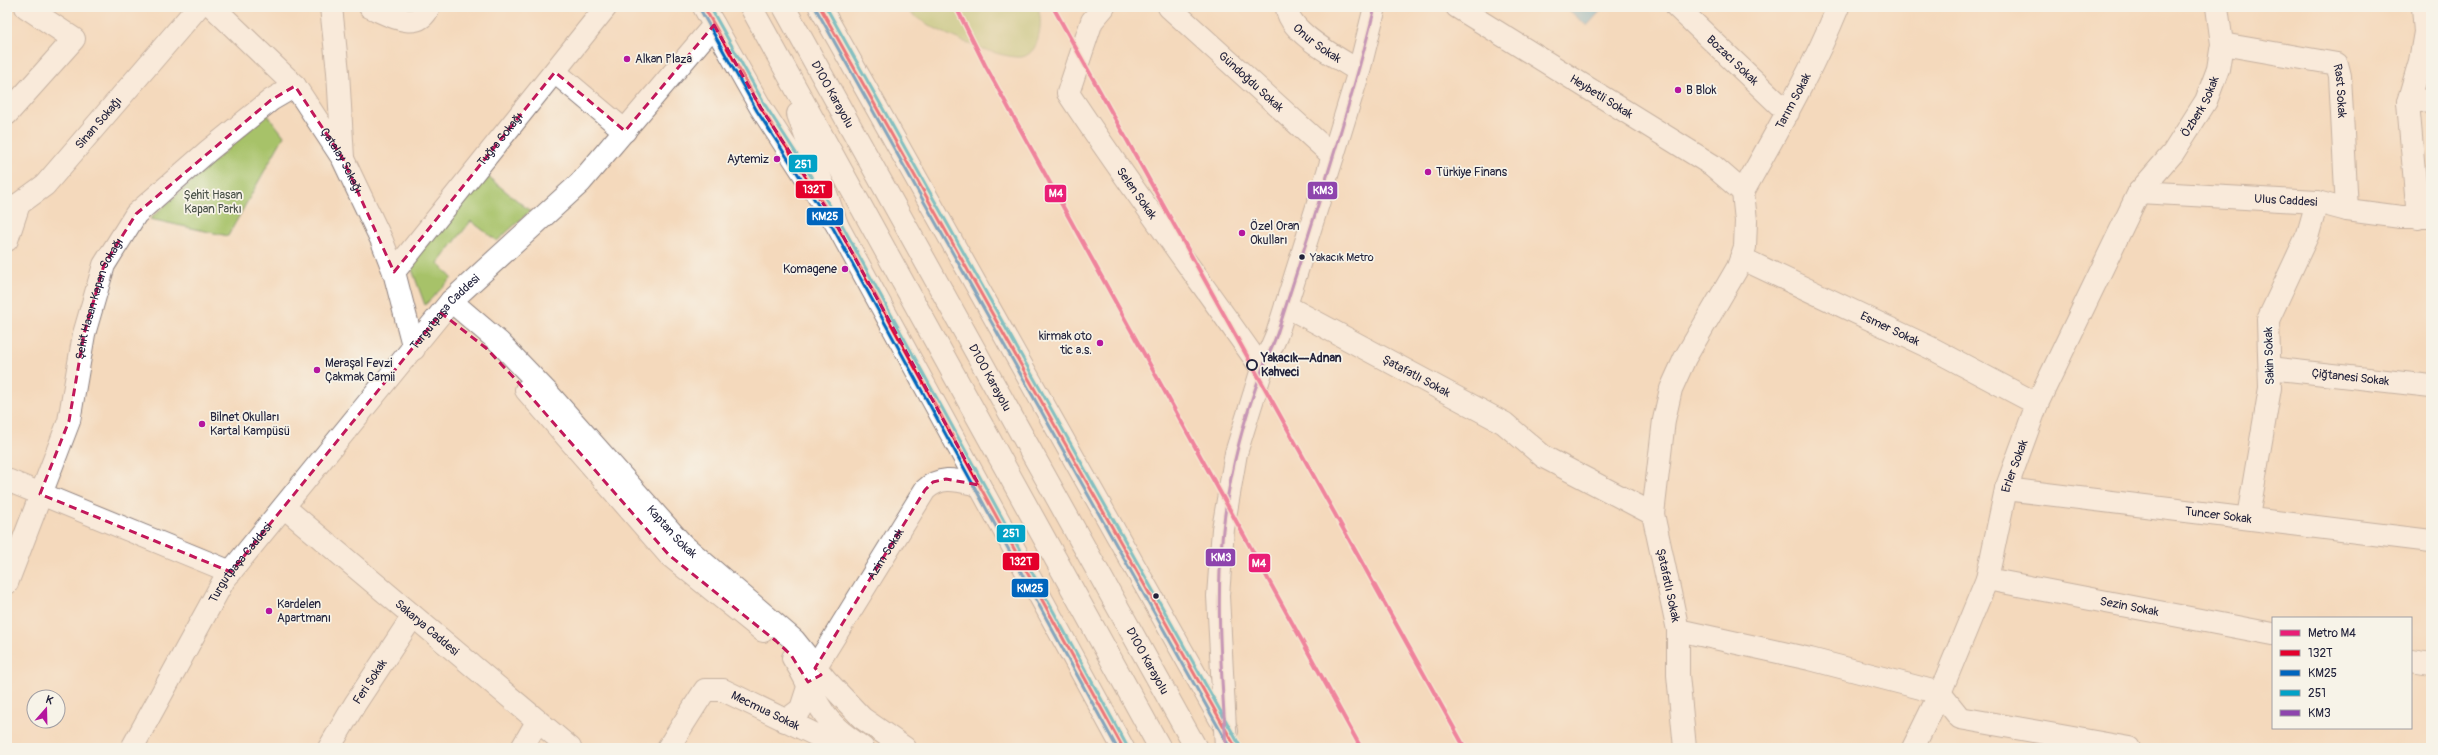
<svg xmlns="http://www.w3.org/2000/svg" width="2438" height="755" viewBox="0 0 2438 755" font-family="Pangolin,sans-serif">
<rect width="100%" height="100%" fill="#f7f3e8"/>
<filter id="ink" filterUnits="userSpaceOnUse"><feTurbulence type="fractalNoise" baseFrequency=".025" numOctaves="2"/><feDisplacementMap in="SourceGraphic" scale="8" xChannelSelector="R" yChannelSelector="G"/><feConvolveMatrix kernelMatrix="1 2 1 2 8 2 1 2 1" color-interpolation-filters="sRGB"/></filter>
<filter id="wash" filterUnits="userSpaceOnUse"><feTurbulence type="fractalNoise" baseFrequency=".012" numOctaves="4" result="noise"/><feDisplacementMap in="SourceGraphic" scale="16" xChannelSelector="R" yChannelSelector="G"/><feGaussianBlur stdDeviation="0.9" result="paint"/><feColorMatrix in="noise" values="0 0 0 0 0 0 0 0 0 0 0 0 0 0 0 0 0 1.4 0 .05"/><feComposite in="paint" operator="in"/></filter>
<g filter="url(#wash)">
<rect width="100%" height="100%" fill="#f4d9bc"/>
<g fill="#a7c269" stroke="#647252">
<path d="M904 7H1038C1041 17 1041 24 1039 34 1038 44 1032 55 1022 57 998 60 918 25 904 7Z"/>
<polygon points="267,114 284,136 228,236 150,219"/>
<polygon points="487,176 530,211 497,241 471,221 438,263 452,278 425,305 410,264"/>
</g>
<polygon fill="#59aed5" stroke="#3e6888" points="1565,7 1604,7 1587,26"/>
</g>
<g filter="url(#ink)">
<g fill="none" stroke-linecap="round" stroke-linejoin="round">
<g stroke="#8b7e7c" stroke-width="24">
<g id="minor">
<path id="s1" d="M213 7 295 86 343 159 382 241 394 272 414 349"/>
<polyline points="331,7 338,72 343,158"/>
<path d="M370 7C389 15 418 33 429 7"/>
<path id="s2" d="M1104 7 1092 21 1068 93C1130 187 1198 277 1262 369"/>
<path id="s3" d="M1169 7 1333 156"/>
<path id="s4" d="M1287 7C1287 32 1340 59 1359 71"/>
<path id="s5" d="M1457 7 1712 165 1743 192"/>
<path id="s6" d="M1677 7 1788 113"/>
<path id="s7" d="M2222 44 2337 64 2340 76 2347 210"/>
<polyline points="555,72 625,131"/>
<polyline points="2408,102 2431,100"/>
<polyline points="7,114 74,39 26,7"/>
<path id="s8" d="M1743 192 1746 221 1745 247 1738 267 1685 358 1671 389 1664 420 1653 514 1678 630 1810 659 1940 693 1960 718 2129 748"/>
<path id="s9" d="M1743 192C1777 131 1812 71 1838 7"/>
<path id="s10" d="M2139 192 2317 202 2347 210 2401 217H2431"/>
<polyline points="2418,218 2408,102 2420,61 2425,32 2423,7"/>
<path id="s11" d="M7 240 19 204 45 185 198 7"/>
<path id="s12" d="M1741 258 1933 349 2037 404"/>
<path id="s13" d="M394 272 606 7"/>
<path id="s14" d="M451 301 499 342 546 391 682 544 794 640 826 680 862 718 905 748"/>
<path id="s15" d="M1286 306 1504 423 1544 457 1653 514"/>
<path id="s16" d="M2270 368 2431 386"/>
<polyline points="526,390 669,555 763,631"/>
<polyline points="7,480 231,572"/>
<path id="s17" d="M2006 489 2431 541"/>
<path id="s18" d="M284 507 570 748"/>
<polyline points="2248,517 2270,388 2268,320 2308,234 2317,202"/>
<path id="s19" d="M1987 579 2273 634"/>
<path id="s20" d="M7 583 69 421 84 334 104 265 136 214 208 151 271 100 295 86"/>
<polyline points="1678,630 1678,675 1685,748"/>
<path d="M793 658C805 675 811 694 822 710 832 727 848 737 863 748"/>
<polyline points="2411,661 2431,664"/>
<path id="s21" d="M815 668 925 490C942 474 959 481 979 485"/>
<polyline points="785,721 801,709 811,678"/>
<path id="s22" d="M132 748 224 580 451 301 580 183 714 25"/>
<path id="s23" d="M329 748 355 704 413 616"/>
<polyline points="522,748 537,722"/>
<path id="s24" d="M668 748 705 690H723L843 748"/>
<path id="s25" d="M1913 748 1940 693 1987 579 2006 489 2037 404 2139 192 2173 153 2206 101 2218 69 2222 44 2217 7"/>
</g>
</g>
<g stroke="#8b7e7c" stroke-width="24">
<g id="major">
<polyline points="704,7 761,108 837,225 1123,748"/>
<polyline points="820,7 1227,731"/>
<polyline points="1236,453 1262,369 1277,334 1333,156 1359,71 1375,7"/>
</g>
</g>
<g stroke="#8b7e7c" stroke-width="24">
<g id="highway">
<polyline points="751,7 1160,748"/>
<path id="s26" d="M784 7 1196 748"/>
<polyline points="798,114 837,225"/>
</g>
</g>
<use href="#minor" stroke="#fff" stroke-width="22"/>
<use href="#major" stroke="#fff" stroke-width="22"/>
<use href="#highway" stroke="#fff" stroke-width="22"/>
<g stroke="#8b7e7c" stroke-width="24" stroke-linecap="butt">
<polyline id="major-bridge" points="1226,748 1218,596 1223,529 1236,453"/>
</g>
<use href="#major-bridge" stroke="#fff" stroke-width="22"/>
<g stroke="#f7f3e8" stroke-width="6">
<g id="bus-1">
<polyline points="704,7 761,108 837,225 1123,748"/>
<polyline points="820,7 1236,748"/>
</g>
</g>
<g stroke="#f7f3e8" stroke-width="6">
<g id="bus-2">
<polyline points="700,9 757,111 833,228 1117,748"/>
<polyline points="816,9 1230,748"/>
</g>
</g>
<g stroke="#f7f3e8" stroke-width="6">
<g id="bus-3">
<polyline points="710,7 765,105 841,223 1127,746"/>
<polyline points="826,7 1240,746"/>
</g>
</g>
<g stroke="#f7f3e8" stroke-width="6">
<path id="bus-4" d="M1226 748C1222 675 1215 602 1223 530 1229 475 1243 421 1262 370 1267 356 1274 344 1278 331 1312 223 1348 116 1375 7"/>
</g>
<use href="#bus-1" stroke="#e4002b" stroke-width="3"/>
<use href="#bus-2" stroke="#0065bd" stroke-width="3"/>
<use href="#bus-3" stroke="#02a2c7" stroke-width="3"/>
<use href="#bus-4" stroke="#8e44ad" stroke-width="3"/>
<g stroke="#f7f3e8" stroke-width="7">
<g id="metro-1">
<polyline points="956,7 985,65 1361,748"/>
<polyline points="1053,7 1465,748"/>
</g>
</g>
<use href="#metro-1" stroke="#e91e76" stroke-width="4"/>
</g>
</g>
<path d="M0 0H2438V755H0ZM714 25 761 108 837 225 979 485 946 479 933 482 925 490 815 668 821 675 808 682 791 655 776 641 669 555 517 381 486 348 441 313 231 572 40 494 69 421 84 334 104 265 136 214 271 100 295 86 343 159 394 272 555 72 625 131Z" fill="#f4d9bc" fill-opacity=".55" fill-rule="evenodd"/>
<path fill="none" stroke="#c2185b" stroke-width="3" stroke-dasharray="8 5" stroke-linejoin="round" d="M714 25 761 108 837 225 979 485 946 479 933 482 925 490 815 668 821 675 808 682 791 655 776 641 669 555 517 381 486 348 441 313 231 572 40 494 69 421 84 334 104 265 136 214 271 100 295 86 343 159 394 272 555 72 625 131Z"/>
<g fill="#b5179e" stroke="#f7f3e8" stroke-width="1.5">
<circle cx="627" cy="59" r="4"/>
<circle cx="1678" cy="90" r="4"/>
<circle cx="777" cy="159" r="4"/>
<circle cx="1428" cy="172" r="4"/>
<circle cx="1242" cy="233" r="4"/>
<circle cx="845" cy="269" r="4"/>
<circle cx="1100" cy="343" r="4"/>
<circle cx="317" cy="370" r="4"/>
<circle cx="202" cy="424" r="4"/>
<circle cx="269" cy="611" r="4"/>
</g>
<g fill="#22223b" stroke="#f7f3e8" stroke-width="1.5">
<circle cx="1302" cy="257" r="3.5"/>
<circle cx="1156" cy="596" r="3.5"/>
</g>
<circle fill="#f7f3e8" stroke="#22223b" stroke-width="2" cx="1252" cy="365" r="5"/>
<g text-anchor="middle" stroke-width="3.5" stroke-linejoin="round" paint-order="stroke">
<g font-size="11" fill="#22223b" stroke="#f7f3e8" text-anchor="start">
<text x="1310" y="261">Yakacık Metro</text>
</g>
<g font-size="12" fill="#22223b" stroke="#f7f3e8">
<text dy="4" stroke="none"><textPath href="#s4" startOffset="49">Onur Sokak</textPath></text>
<text dy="4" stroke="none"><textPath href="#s6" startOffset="77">Bozacı Sokak</textPath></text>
<text dy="4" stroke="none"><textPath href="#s3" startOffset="111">Gündoğdu Sokak</textPath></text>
<text dy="4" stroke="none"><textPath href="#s26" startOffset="100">D100 Karayolu</textPath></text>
<text dy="4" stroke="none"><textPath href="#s7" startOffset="144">Rast Sokak</textPath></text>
<text dy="4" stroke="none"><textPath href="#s5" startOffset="170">Heybetli Sokak</textPath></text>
<text dy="4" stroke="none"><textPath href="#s9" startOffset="104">Tarım Sokak</textPath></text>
<text dy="4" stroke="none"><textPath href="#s25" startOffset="708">Özberk Sokak</textPath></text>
<text dy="4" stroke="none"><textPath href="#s11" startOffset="152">Sinan Sokağı</textPath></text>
<text dy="4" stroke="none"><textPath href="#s13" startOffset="170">Tuğra Sokağı</textPath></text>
<text dy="4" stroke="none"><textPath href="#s1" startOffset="202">Çatalay Sokağı</textPath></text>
<text dy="4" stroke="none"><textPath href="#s2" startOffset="216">Selen Sokak</textPath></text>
<text dy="4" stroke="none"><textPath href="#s10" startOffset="147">Ulus Caddesi</textPath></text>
<text dy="4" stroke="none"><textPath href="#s20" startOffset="300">Şehit Hasan Kapan Sokağı</textPath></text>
<text dy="4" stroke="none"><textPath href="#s22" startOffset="539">Turgutpaşa Caddesi</textPath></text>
<text dy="4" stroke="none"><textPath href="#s12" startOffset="165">Esmer Sokak</textPath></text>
<text transform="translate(2269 356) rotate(-92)" y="4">Sakin Sokak</text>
<text dy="4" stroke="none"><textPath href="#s15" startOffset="148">Şatafatlı Sokak</textPath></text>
<text dy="4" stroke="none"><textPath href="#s16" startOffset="81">Çiğtanesi Sokak</textPath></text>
<text dy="4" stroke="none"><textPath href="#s26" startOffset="424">D100 Karayolu</textPath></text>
<text dy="4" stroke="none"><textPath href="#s25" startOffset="301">Erler Sokak</textPath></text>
<text dy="4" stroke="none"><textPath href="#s17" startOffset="214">Tuncer Sokak</textPath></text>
<text dy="4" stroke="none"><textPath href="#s14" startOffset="320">Kaptan Sokak</textPath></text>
<text dy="4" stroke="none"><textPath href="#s21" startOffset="134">Azim Sokak</textPath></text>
<text dy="4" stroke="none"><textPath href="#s22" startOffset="215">Turgutpaşa Caddesi</textPath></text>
<text dy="4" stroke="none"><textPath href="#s8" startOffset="415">Şatafatlı Sokak</textPath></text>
<text dy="4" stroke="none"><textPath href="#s19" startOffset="145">Sezin Sokak</textPath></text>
<text dy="4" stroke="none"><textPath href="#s18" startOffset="187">Sakarya Caddesi</textPath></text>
<text dy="4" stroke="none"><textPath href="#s26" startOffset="748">D100 Karayolu</textPath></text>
<text dy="4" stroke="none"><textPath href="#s23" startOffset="78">Feri Sokak</textPath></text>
<text dy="4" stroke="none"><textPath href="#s24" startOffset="134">Mecmua Sokak</textPath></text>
</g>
<g font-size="12" fill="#22223b" stroke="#f7f3e8" text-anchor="start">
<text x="635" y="63">Alkan Plaza</text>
<text x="1686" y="94">B Blok</text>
<text x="769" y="163" text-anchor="end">Aytemiz</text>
<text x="1436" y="176">Türkiye Finans</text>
<text x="1250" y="230">Özel Oran<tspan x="1250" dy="14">Okulları</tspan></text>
<text x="837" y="273" text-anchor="end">Komagene</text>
<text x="1092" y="340" text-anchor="end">kirmak oto<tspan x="1092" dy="14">tic a.s.</tspan></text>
<text x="325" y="367">Meraşal Fevzi<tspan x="325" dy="14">Çakmak Camii</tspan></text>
<text x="210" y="421">Bilnet Okulları<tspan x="210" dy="14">Kartal Kampüsü</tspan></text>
<text x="277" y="608">Kardelen<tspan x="277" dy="14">Apartmanı</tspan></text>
</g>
<g font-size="12" fill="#4a5249" stroke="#f7f3e8">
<text x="213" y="199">Şehit Hasan<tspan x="213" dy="14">Kapan Parkı</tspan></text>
</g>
<g font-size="12" font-weight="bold" fill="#22223b" stroke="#f7f3e8" text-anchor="start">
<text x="1261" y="362">Yakacık—Adnan<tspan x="1261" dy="14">Kahveci</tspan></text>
</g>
</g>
<g stroke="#f7f3e8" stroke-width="1.5">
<rect x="788" y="154" width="30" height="19" rx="4" fill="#02a2c7"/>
<rect x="795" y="180" width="38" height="19" rx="4" fill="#e4002b"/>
<rect x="1307" y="181" width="31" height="19" rx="4" fill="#8e44ad"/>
<rect x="1044" y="184" width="23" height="19" rx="4" fill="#e91e76"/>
<rect x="806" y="207" width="38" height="19" rx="4" fill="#0065bd"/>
<rect x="996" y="524" width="30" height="19" rx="4" fill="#02a2c7"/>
<rect x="1205" y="548" width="31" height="19" rx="4" fill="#8e44ad"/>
<rect x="1002" y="552" width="38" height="19" rx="4" fill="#e4002b"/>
<rect x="1248" y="553" width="23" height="20" rx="4" fill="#e91e76"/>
<rect x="1011" y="578" width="38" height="20" rx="4" fill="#0065bd"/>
</g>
<g font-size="11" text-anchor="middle" font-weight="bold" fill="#fff">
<text x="803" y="168">251</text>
<text x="814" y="193">132T</text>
<text x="1323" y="194">KM3</text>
<text x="1056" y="197">M4</text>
<text x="825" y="220">KM25</text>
<text x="1011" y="537">251</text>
<text x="1221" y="561">KM3</text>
<text x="1021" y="565">132T</text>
<text x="1259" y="567">M4</text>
<text x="1030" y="592">KM25</text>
</g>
<rect width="2438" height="755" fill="none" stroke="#f7f3e8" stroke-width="24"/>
<rect x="2272" y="617" width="140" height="112" fill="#f7f3e8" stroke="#a29fa3"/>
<rect x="2280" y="630" width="20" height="6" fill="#e91e76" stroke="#a29fa3"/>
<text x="2308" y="637" font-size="12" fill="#22223b">Metro M4</text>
<rect x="2280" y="650" width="20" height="6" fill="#e4002b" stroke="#a29fa3"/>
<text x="2308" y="657" font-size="12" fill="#22223b">132T</text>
<rect x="2280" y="670" width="20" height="6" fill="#0065bd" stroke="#a29fa3"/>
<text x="2308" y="677" font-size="12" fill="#22223b">KM25</text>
<rect x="2280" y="690" width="20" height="6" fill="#02a2c7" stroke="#a29fa3"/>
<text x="2308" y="697" font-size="12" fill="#22223b">251</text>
<rect x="2280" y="710" width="20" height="6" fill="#8e44ad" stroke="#a29fa3"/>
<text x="2308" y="717" font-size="12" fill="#22223b">KM3</text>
<g transform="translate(46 709) rotate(20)"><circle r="19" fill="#f7f3e8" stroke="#a29fa3"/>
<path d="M0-3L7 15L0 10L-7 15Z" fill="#b5179e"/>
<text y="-6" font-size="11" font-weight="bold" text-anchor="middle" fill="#22223b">K</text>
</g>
</svg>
